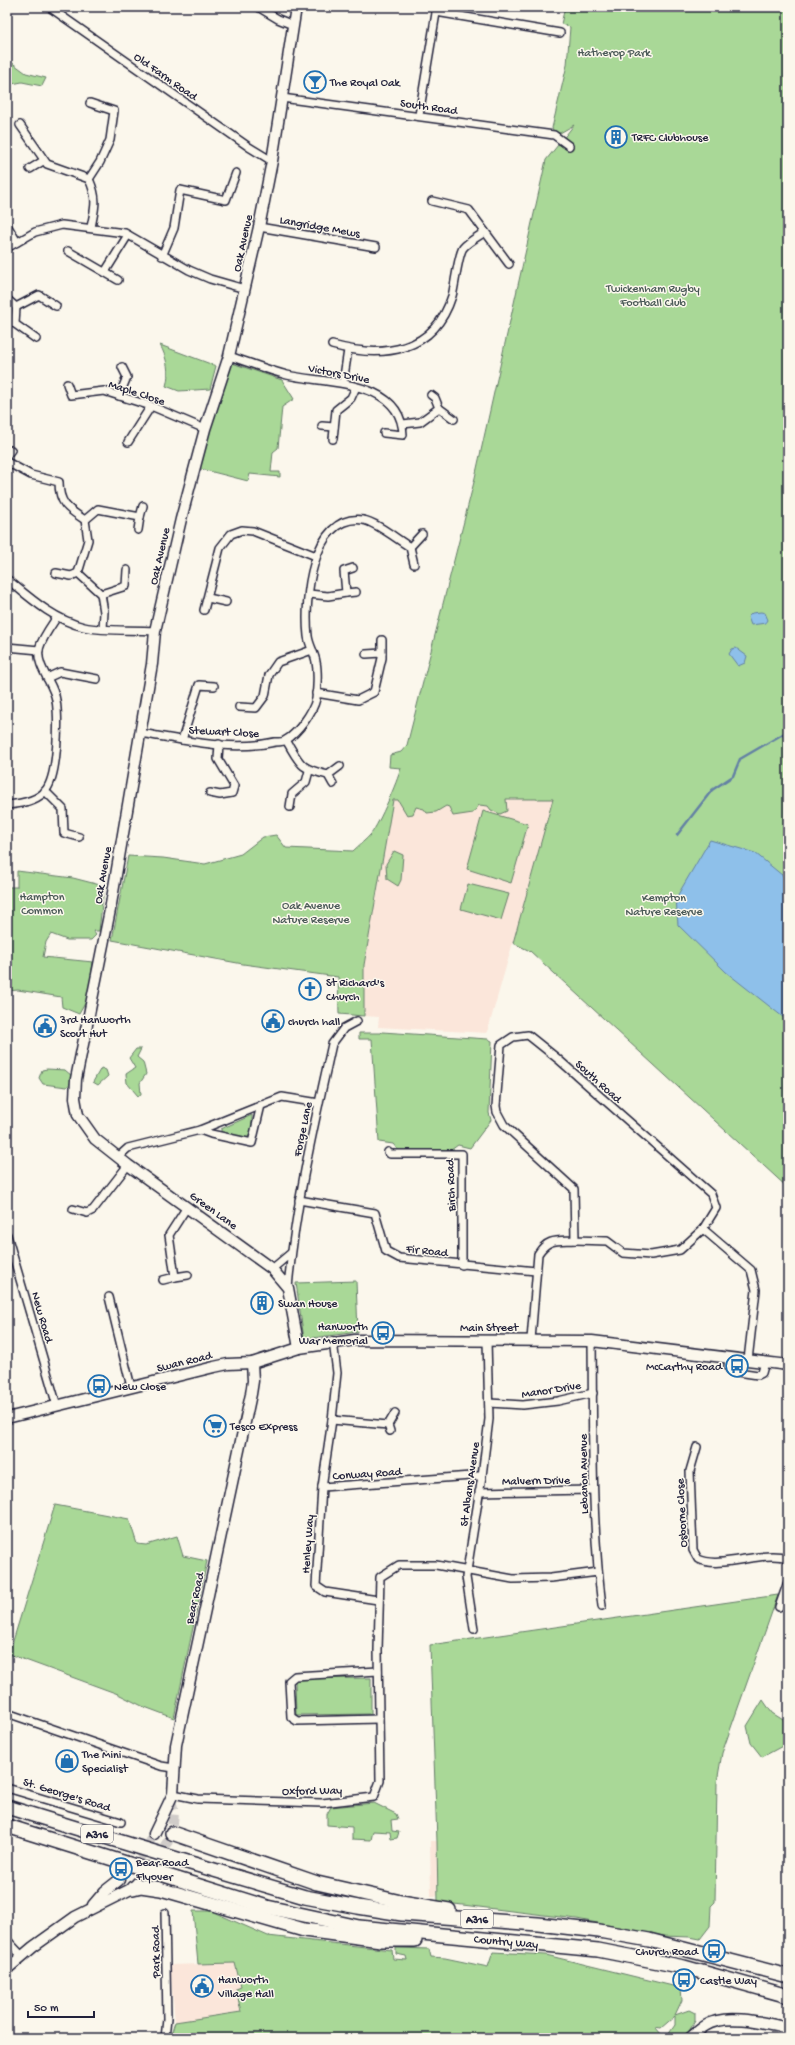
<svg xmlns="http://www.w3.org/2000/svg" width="795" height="2045" viewBox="0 0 795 2045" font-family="'Gochi Hand',sans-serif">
<rect width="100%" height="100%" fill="#fbf7ec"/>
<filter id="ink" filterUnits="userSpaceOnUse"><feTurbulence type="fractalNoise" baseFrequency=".025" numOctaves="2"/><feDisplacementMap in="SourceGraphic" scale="8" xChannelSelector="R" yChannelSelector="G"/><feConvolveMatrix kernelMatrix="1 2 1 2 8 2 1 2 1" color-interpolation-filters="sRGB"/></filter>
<g filter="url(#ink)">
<g fill="#fbe6da">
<polygon points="554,799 487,1033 378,1027 379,1017 364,1016 364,965 393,800"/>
<polygon points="430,1841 437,1841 437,1896 431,1896"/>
<polygon points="235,1963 241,1987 236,1989 241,2012 175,2022 170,1965"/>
</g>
<g fill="#a9d897" stroke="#667d69" fill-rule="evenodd">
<path d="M565 7H788V1188L530 951 513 943 553 799H506L507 811 500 814 491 810 488 806 479 805 473 813 453 816 449 807 446 806 436 812 427 813 424 809 416 807 413 814 407 815 398 800H393L364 965V1016L339 1014 338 977 243 964 112 940 128 856 163 858 205 864 241 854 263 837 276 835 286 848 353 851C359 845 366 840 371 834 380 822 397 782 401 768L389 767 390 755 401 752 407 745 474 482 546 160 574 125 560 133 554 132 552 128 567 65 570 27 561 24Z"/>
<polygon points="7,59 26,73 46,78 42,86 22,82 7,85"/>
<path d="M160 345 216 366 210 389 179 391 166 386C170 374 167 357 160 345Z"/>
<polygon points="232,363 282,380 294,399 282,407 278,448 273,452 271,472 280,472 280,477 250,474 248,481 197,468"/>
<polygon points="483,811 528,824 511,883 467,869"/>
<polygon points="394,851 403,855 401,880 398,886 387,879 386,864"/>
<polygon points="17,871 73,878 104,886 99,931 93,931 96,935 91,940 67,940 51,934 46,942 43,957 93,962 88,998 79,1014 62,1007 61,997 18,990 8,991 7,887 17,887"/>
<polygon points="468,884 509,894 501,920 461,909"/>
<polygon points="382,1032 488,1039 492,1041 489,1113 491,1120 470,1148 458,1145 451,1150 399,1151 393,1144 379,1142 372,1039 359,1039 359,1033 381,1033"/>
<polygon points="136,1049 141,1049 137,1057 143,1062 146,1074 140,1083 141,1094 138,1096 127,1083 126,1074 135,1068 129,1058"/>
<polygon points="101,1068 106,1070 108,1076 98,1085 93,1082"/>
<polygon points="47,1069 65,1070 72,1076 72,1081 67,1087 43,1084 39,1078 42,1070"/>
<polygon points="252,1115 252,1132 247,1138 221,1133 221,1129"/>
<polygon points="356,1281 358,1332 304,1339 296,1283"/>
<polygon points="55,1505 129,1519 137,1544 146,1545 177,1536 183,1556 207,1561 174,1718 142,1706 118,1694 9,1654"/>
<polygon points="778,1595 722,1753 717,1782 715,1902 711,1906 710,1926 700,1939 690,1937 663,1936 577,1919 438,1902 437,1841 430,1645"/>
<polygon points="371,1678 371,1714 296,1715 295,1679"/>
<polygon points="763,1700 772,1713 788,1723 788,1743 762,1757 751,1743 747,1726"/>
<polygon points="374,1803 396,1814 398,1819 391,1820 392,1831 399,1832 397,1838 391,1839 390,1832 373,1831 371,1840 352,1839 352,1827 327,1825 327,1814 331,1807"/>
<path d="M193 1911H211L268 1936 392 1950 393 1959 407 1960 406 1956 396 1954V1948L429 1949 431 1957 445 1958 488 1967 493 1952 546 1955 681 1988 682 2000 675 2015 689 2010 695 2013V2021L685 2038H170L175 2022 241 2012 236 1989 241 1987 235 1963 198 1964ZM675 2016V2025L668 2035H662L655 2027 661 2028Z"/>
</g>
<g fill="#8ec0ea" stroke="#6381a4">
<polygon points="761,612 765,613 768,620 766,623 751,625 748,617 752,613"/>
<polygon points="736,648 747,656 745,663 738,666 729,654 732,649"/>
<polygon points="710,840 755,853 788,880 788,1021 726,972 678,925 676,898"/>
</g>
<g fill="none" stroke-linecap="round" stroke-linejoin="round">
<g stroke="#6381a4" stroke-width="2.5">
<polyline points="786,712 788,711"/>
<polyline points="677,835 712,790 733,776 740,759 788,731"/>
</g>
<g stroke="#d0ccc9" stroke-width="10" stroke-dasharray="10 5" stroke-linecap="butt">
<polyline points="171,1800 174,1812 172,1833"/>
<polyline points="119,1880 140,1857 154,1834"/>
<polyline points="137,1883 169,1840"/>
</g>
<g stroke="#22223b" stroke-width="10">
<g id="street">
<polyline points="49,7 249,147 272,161"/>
<polyline points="258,7 278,19 293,25"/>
<polyline points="436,12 560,33"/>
<polyline points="282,98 554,135 569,146"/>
<polyline points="419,115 437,7"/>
<path d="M20 125 47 164 89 179C98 199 95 207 91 227"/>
<polyline points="30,169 43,161"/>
<polyline points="89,179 100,162 110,140 114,111 90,103"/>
<polyline points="432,201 469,210 509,264"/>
<polyline points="7,225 17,242"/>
<polyline points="259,227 376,247"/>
<polyline points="7,248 35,232 62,225 125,233 189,270 210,279 245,289"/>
<polyline points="68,251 118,280"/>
<polyline points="162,256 174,228 180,190 226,200 236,173"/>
<polyline points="105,272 128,235"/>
<polyline points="7,299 16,307 39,295 56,306"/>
<polyline points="16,307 15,324 36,339"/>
<path d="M332 345C383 359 434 353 452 296 455 285 458 255 463 248 468 242 479 236 485 232"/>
<path d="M229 356C248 362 267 370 287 375 326 384 402 379 403 435L384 433"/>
<polyline points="343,383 348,350"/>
<polyline points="67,384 71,395 104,391 151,406 205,429"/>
<polyline points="431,395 435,398 439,408"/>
<polyline points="119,396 127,377 122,367"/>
<polyline points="403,424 420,422 439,408 454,419"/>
<polyline points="322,426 334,427"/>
<polyline points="333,439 336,410 351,398 356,387"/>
<polyline points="128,442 151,406"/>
<polyline points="7,455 11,450"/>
<path d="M7 462 31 475 59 482C59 504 68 509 85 520L88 540 78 573 101 594 104 612 103 629"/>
<polyline points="140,517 143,506"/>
<polyline points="85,520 98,509 140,517 138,530"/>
<polyline points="410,547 414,564"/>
<polyline points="56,573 71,576 78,573"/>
<path d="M7 579C30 598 54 620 84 627 107 632 132 629 155 631"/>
<polyline points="346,593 356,592"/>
<polyline points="101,594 126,586 127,570"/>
<polyline points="309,594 328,596 346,593 344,571 353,568"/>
<polyline points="208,598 226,602"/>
<polyline points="204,610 220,548 231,534 242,530 253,531 316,556"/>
<polyline points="7,647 39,650"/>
<polyline points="366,654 382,653"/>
<polyline points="47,678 60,672 97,679"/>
<polyline points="316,693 358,700 374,692 382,658 382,640"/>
<polyline points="239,707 256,708 265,696 269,675 278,662 312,650"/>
<path d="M140 733C184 740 231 752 275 742 278 742 284 742 286 740 298 733 313 712 316 699 317 689 318 672 316 662 315 654 309 645 308 636 304 602 311 513 363 520 376 522 398 540 410 547L422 534"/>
<polyline points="182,740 199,685 214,686"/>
<path d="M286 740C301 765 299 768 328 775L340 766"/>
<polyline points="328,775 333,784"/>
<polyline points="45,791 63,809 64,833 79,837"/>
<polyline points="210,793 220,795 232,793 234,786 218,759 219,744"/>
<path d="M7 805C19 804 38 801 46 790 58 774 59 720 56 700 54 684 36 667 39 649 42 638 51 626 57 617"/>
<polyline points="290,807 292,794 306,782 309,771"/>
<polygon points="528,1035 558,1059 711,1194 716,1208 703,1229 680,1250 651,1255 623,1253 607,1241 575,1240 574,1189 504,1125 497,1112 496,1106 501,1045 513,1037"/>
<polyline points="200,1130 211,1134 252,1143 261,1105"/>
<polyline points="388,1152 390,1154 462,1154 462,1265"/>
<polyline points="118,1157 128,1148 200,1130 282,1097 319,1103"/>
<polyline points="299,1200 375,1213 386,1251 399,1258 536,1271"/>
<polyline points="73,1209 87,1213 93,1210 128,1165"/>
<polyline points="703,1229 751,1270 756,1290 748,1360"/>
<polyline points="7,1235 57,1406"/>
<polyline points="272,1269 291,1253"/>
<polyline points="175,1277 188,1275"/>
<polyline points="163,1280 175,1277 169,1235 187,1207"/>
<path d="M288 1288C295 1206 314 1125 332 1044L344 1028 357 1021"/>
<polyline points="109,1297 131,1387"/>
<path d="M531 1340 538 1254C548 1238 557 1241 575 1240"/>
<polyline points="333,1341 337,1373 332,1420 322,1487 471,1476 482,1476"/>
<path d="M592 1341C593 1430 591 1518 602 1606"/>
<polyline points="729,1357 728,1367 731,1371 758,1375 762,1373 765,1362"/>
<polyline points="489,1403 523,1405 558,1401 593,1393"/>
<polyline points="332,1420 388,1425"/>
<polyline points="390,1431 388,1425 395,1413"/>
<path d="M697 1447 690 1471 693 1550 698 1559C721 1570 760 1550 788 1558"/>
<polyline points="322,1487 316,1586 325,1592 378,1600"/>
<polyline points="479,1492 593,1490"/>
<polyline points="779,1607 788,1582"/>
<polyline points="474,1629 466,1577 482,1476 489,1419 487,1340"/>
<polyline points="378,1671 295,1676 289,1681 291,1717 297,1721 379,1719"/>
<polyline points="7,1713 161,1766 174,1768"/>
<polyline points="7,1788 121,1822"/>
<polyline points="173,1794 198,1799 322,1803 374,1797 380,1781 378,1650 380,1577 399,1565 436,1565 513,1579 551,1578 598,1572"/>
<polyline points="7,1940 22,1956"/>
<polyline points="165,2038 167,2019 165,1913"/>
</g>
</g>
<g stroke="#22223b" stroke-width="13">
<g id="secondary">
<polyline points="296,7 272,161 259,227 229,356 205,429 181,519 155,631 152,664 110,910 76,1079 75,1098 78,1115 95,1139 128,1165 272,1269 288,1288 299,1348"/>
<polyline points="7,1418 214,1367 228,1364 252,1363 299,1348 355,1340 592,1341 788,1365"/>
<polyline points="154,1834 173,1794 176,1745 251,1394 253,1381 252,1363"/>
<polyline points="93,1905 105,1891 119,1880"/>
<polyline points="7,1969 33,1947 75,1917 133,1888 137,1883"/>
<path d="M690 2038C695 2034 700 2029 705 2026 725 2012 766 2023 788 2028"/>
</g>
</g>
<g stroke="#22223b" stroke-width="16">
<g id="highway">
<polyline points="172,1833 317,1883 401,1902 449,1910"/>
<polyline points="187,1862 305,1897 358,1907 402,1914 538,1924 599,1931 649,1940 788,1976"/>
<polyline points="177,1879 267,1907 359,1927 598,1950 684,1967 788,1996"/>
<polyline points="133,1888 141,1886 161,1889 304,1930 381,1940 415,1940"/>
</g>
</g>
<use href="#street" stroke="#fbf7ec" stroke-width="7"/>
<use href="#secondary" stroke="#fbf7ec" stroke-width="10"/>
<use href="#highway" stroke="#fbf7ec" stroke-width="13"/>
<g stroke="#22223b" stroke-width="16" stroke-linecap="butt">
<g id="highway-bridge">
<polyline points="7,1807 187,1862"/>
<polyline points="7,1826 177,1879"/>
</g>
</g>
<use href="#highway-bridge" stroke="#fbf7ec" stroke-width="13"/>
</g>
</g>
<defs>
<g id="bar-ring" transform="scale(1.15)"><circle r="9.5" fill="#fbf7ec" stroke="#1f6fb2" stroke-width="1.5"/><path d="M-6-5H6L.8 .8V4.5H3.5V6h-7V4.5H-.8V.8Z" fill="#1f6fb2"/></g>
<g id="building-ring" transform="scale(1.15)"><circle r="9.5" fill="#fbf7ec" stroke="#1f6fb2" stroke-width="1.5"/><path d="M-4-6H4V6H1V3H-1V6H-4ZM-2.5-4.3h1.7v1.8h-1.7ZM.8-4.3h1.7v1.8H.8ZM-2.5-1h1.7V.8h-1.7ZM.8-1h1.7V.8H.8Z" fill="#1f6fb2"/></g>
<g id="church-ring" transform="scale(1.15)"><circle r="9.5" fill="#fbf7ec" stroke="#1f6fb2" stroke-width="1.5"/><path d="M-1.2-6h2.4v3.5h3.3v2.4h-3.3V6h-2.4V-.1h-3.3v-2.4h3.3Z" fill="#1f6fb2"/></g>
<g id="civic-ring" transform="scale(1.15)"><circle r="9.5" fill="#fbf7ec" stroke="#1f6fb2" stroke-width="1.5"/><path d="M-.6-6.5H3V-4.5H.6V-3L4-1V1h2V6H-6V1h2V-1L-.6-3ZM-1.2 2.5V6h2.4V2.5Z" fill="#1f6fb2"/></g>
<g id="bus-ring" transform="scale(1.15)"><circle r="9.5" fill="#fbf7ec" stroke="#1f6fb2" stroke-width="1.5"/><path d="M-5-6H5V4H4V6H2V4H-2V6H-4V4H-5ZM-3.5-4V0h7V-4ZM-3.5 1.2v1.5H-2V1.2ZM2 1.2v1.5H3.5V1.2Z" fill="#1f6fb2"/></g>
<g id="supermarket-ring" transform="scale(1.15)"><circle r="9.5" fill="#fbf7ec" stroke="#1f6fb2" stroke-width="1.5"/><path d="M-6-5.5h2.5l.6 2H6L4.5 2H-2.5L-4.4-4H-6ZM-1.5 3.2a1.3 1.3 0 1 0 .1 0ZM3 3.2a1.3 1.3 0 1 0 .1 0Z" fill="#1f6fb2"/></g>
<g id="shop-ring" transform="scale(1.15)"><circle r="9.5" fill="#fbf7ec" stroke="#1f6fb2" stroke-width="1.5"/><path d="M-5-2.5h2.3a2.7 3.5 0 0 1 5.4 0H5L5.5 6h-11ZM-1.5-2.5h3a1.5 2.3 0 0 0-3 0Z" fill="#1f6fb2"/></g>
</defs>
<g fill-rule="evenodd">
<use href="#bar-ring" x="315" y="82"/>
<use href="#building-ring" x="616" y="137"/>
<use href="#church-ring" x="310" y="989"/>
<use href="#civic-ring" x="273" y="1021"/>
<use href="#civic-ring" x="45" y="1026"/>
<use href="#building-ring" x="262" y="1303"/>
<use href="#bus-ring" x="383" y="1333"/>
<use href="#bus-ring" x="737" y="1366"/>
<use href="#bus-ring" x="99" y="1386"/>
<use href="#supermarket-ring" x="215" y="1426"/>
<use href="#shop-ring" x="67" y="1761"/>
<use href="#bus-ring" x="121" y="1869"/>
<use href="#bus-ring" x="714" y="1951"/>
<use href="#bus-ring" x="684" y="1980"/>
<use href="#civic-ring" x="202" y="1986"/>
</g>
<g text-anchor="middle" stroke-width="3" stroke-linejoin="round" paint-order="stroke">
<g fill="#fbf7ec" stroke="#636270" stroke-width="1">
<rect x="81" y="1825" width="32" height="18" rx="3"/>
<rect x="461" y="1910" width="32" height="18" rx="3"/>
</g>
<g font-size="11" font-weight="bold" fill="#22223b">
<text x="97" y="1838">A316</text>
<text x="477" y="1923">A316</text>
</g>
<g font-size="12" fill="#4a5957" stroke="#fbf7ec">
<text x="614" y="56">Hatherop Park</text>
<text x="653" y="292">Twickenham Rugby<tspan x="653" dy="14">Football Club</tspan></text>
<text x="42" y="900">Hampton<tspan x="42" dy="14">Common</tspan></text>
<text x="664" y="901">Kempton<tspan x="664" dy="14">Nature Reserve</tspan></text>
<text x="311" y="909">Oak Avenue<tspan x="311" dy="14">Nature Reserve</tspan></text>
</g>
<g font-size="12" fill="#22223b" stroke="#fbf7ec">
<text transform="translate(166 76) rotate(35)" y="4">Old Farm Road</text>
<text transform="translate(429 106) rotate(8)" y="4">South Road</text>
<text transform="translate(320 226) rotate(10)" y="4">Langridge Mews</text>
<text transform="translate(242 243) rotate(-78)" y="4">Oak Avenue</text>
<text transform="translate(339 373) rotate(11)" y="4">Victors Drive</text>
<text transform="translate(137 392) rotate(18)" y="4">Maple Close</text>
<text transform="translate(159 556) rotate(-77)" y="4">Oak Avenue</text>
<text transform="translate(224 731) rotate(3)" y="4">Stewart Close</text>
<text transform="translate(102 875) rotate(-80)" y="4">Oak Avenue</text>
<text transform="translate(599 1081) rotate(42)" y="4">South Road</text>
<text transform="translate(302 1129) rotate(-78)" y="4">Forge Lane</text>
<text transform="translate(450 1185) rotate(-92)" y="4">Birch Road</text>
<text transform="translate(214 1210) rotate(36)" y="4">Green Lane</text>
<text transform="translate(427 1250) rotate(6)" y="4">Fir Road</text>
<text transform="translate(43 1317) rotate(74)" y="4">New Road</text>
<text x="489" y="1331">Main Street</text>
<text transform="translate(184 1361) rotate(-14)" y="4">Swan Road</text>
<text transform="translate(551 1389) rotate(-9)" y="4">Manor Drive</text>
<text transform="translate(367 1473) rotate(-4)" y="4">Conway Road</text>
<text transform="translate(583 1474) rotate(-91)" y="4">Lebanon Avenue</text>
<text transform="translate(536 1480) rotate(-1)" y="4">Malvern Drive</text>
<text transform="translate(469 1484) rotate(-82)" y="4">St Albans Avenue</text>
<text transform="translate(681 1513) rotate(-93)" y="4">Osborne Close</text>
<text transform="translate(307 1544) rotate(-86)" y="4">Henley Way</text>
<text transform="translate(194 1598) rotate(-78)" y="4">Bear Road</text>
<text transform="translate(312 1790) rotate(-1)" y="4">Oxford Way</text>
<text transform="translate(67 1794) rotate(17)" y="4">St. George's Road</text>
<text transform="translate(506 1941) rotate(5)" y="4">Country Way</text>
<text transform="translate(155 1952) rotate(-91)" y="4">Park Road</text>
</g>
<g font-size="12" fill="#22223b" stroke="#fbf7ec" text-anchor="start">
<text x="330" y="86">The Royal Oak</text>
<text x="632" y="141">TRFC Clubhouse</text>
<text x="326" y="986">St Richard's<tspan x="326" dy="14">Church</tspan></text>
<text x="60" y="1023">3rd Hanworth<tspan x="60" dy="14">Scout Hut</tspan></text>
<text x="288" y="1025">church hall</text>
<text x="278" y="1307">Swan House</text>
<text x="368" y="1330" text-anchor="end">Hanworth<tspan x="368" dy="14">War Memorial</tspan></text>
<text x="722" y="1370" text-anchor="end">McCarthy Road</text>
<text x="114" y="1390">New Close</text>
<text x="230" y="1430">Tesco Express</text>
<text x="82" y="1758">The Mini<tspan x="82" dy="14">Specialist</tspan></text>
<text x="136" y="1866">Bear Road<tspan x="136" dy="14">Flyover</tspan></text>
<text x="698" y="1955" text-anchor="end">Church Road</text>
<text x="218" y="1983">Hanworth<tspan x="218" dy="14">Village Hall</tspan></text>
<text x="700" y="1984">Castle Way</text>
</g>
</g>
<rect width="795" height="2045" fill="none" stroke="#fbf7ec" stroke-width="24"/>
<rect x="12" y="12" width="771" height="2021" fill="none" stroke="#22223b" stroke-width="1.5" filter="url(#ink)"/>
<path d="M28 2011v6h66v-6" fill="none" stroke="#22223b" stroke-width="2"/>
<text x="34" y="2011" font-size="12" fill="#22223b" stroke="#fbf7ec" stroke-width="3" paint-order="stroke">50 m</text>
</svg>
